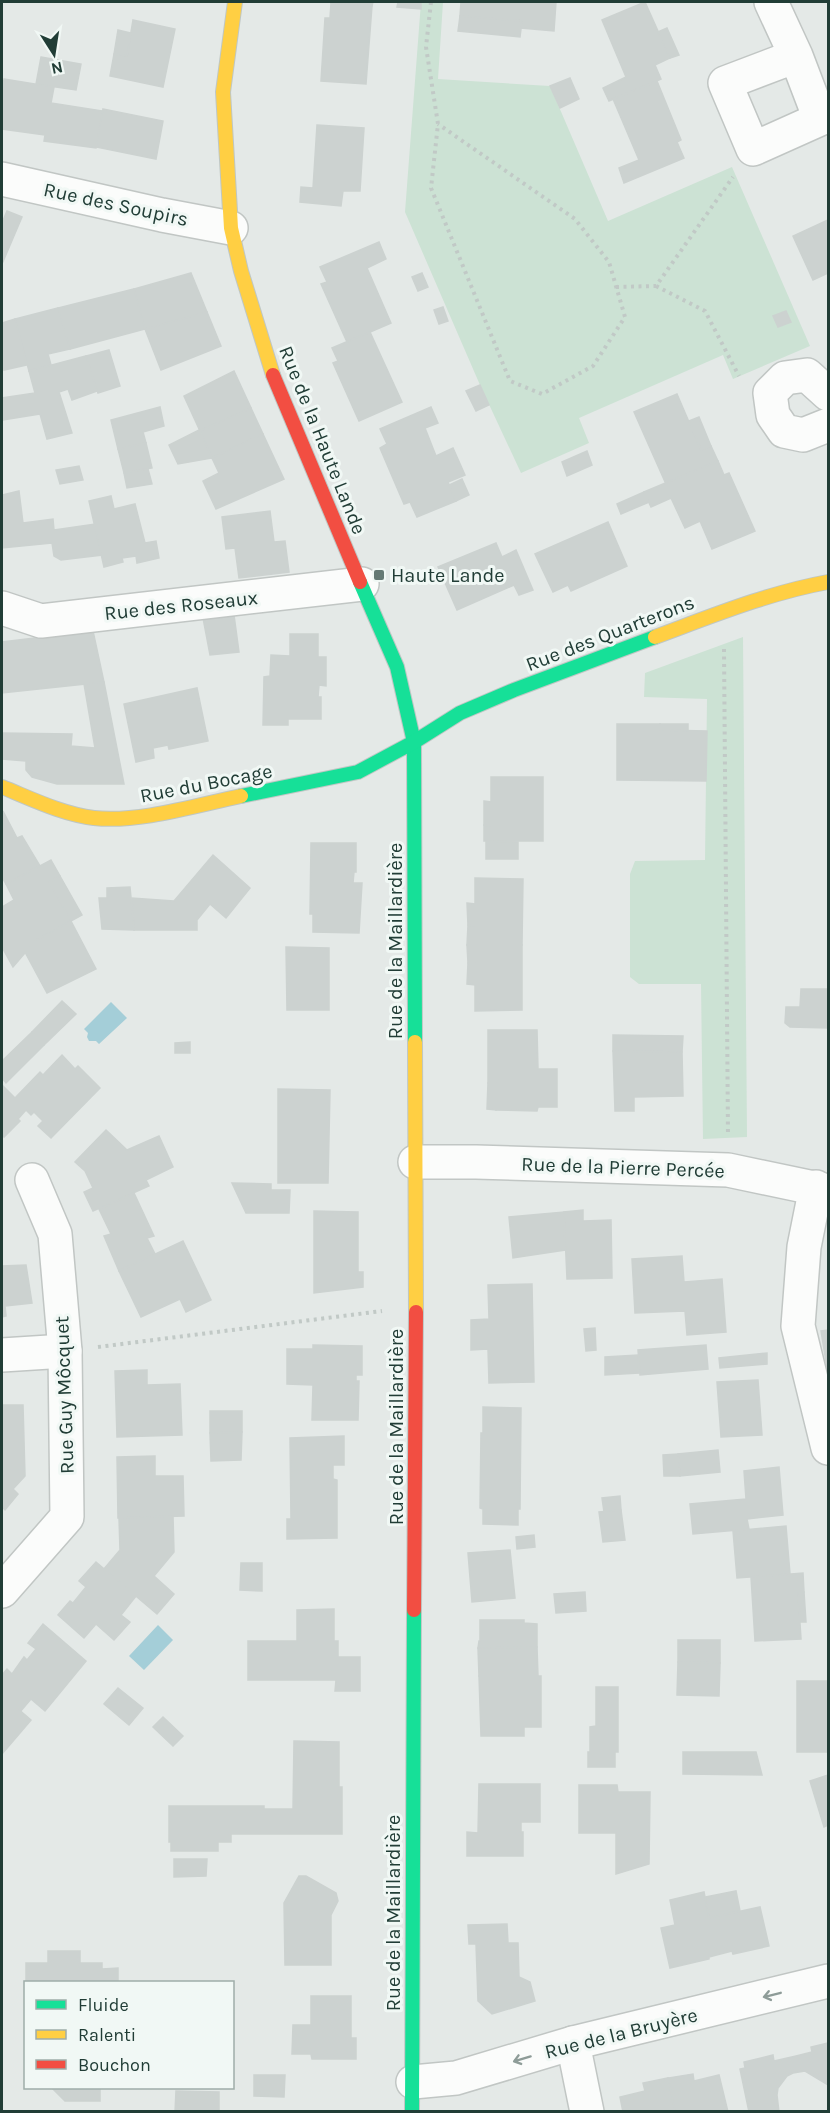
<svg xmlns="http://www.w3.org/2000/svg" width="830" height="2113" viewBox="0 0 830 2113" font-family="Karla,sans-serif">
<rect width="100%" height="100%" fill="#e4e9e7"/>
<g fill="#cce2d4">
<polygon points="421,2 443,2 438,79 550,86 608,221 732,167 810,346 733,379 723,355 579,418 589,443 521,473 480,385 405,212"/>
<polygon points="743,637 747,1137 703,1139 701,984 639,984 630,977 630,874 635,861 705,860 707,699 644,697 645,673"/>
</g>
<g fill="#a4ced8">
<polygon points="111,1002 127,1018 99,1044 96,1041 89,1041 87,1037 88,1033 84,1029"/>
<polygon points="158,1625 173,1640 144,1670 129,1656"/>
</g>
<g fill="#ccd2d0" stroke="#ccd2d0" stroke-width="1.5">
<polygon points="331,2 373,2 372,6 331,3"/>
<polygon points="398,2 421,2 421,9 397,7"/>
<polygon points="461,2 556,2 554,31 521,28 522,21 460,16"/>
<polygon points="645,2 670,58 655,65 661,79 609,101 603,88 626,77 602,20"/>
<polygon points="331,3 372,6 366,84 321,81 325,18 330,18"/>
<polygon points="460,16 522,21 520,37 458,31"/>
<polygon points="133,20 175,29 163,87 110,76 114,54 127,56"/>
<polygon points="667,28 679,55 670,58 658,32"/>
<polygon points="118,30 131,33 127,56 114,54"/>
<polygon points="41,57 81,64 76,90 36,84"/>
<polygon points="570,78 579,99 560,108 550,86"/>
<polygon points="4,79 54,87 51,103 103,111 96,148 44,141 45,135 2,129 2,93"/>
<polygon points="657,81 681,140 677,142 684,158 624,183 619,168 639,160 613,99"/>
<polygon points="103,109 163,121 156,159 96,147"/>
<polygon points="317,125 364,128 360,191 343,191 341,206 300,202 301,187 313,188"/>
<polygon points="7,211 22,217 2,264 2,223"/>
<polygon points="828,220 828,273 813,280 793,236"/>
<polygon points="379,242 386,259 367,268 391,323 347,342 321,284 327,282 320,267"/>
<polygon points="191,273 207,312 145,329 134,289"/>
<polygon points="422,273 428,287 418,291 412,277"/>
<polygon points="134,289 145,329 70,349 58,308"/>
<polygon points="443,307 448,321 439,324 434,310"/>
<polygon points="58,308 70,349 48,354 51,365 29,371 15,319"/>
<polygon points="786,311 791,322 778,327 773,316"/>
<polygon points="207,312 221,346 161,370 145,329"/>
<polygon points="15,319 27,365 4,370 2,362 2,323"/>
<polygon points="370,332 402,402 359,421 333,363 338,361 332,348"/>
<polygon points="109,350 120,386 98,393 86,356"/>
<polygon points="86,356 97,391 72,400 68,389 59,392 72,433 47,439 40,414 2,420 2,398 35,393 29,371"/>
<polygon points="234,371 251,408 200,431 184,396"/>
<polygon points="480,385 489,405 476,411 466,391"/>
<polygon points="677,394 701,450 711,446 718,461 666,484 634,412"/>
<polygon points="160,407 164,426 143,432 146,443 118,449 111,420"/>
<polygon points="431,407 438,423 425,428 436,456 453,448 465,475 448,482 456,501 417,517 410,502 404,504 380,448 387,444 380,429"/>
<polygon points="251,408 263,434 212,458 200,431"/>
<polygon points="699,417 711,446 701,450 689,421"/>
<polygon points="199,430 212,458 178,464 169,445"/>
<polygon points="263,434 284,479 216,509 203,481 219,473 212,458"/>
<polygon points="146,443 152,468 124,473 118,449"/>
<polygon points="587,451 592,465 567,476 562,462"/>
<polygon points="718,461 724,475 729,473 755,531 712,549 700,521 685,528 671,498 651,507 644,492"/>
<polygon points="79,466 83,480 60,484 56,470"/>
<polygon points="148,469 152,484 127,488 124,473"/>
<polygon points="462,479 469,495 456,501 449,485"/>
<polygon points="19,491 23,523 53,519 54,530 95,524 102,555 61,560 54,556 52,543 2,548 2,495"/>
<polygon points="644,492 649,502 621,514 617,504"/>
<polygon points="111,496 114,509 135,504 145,543 156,541 159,558 137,563 136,556 122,558 123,562 104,567 89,501"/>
<polygon points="270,511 274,542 285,541 289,572 239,578 235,548 226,549 222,517"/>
<polygon points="608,522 627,566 571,591 568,585 553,592 535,554"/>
<polygon points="496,543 502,557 516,550 533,590 519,595 514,585 457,610 438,567"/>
<polygon points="234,615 239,652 210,655 203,618"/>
<polygon points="93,631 104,682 2,693 2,642"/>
<polygon points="290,634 318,634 318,657 326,657 326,686 319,685 318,697 321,697 321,719 288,719 288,725 263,725 264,677 270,676 271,655 290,656"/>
<polygon points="104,682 124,784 57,784 32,777 26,770 26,761 2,759 2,733 72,734 71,746 95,748 84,684"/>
<polygon points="197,688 208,741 169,749 168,745 153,748 154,758 136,762 124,704"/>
<polygon points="617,724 660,724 660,730 707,731 706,781 617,780"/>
<polygon points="660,724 688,724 688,731 660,730"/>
<polygon points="491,777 543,777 543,841 484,841 484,825 491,826"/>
<polygon points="484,801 491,802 491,826 484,825"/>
<polygon points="3,811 17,838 22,836 40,866 6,884 2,877"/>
<polygon points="486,841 518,842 518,859 486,859"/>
<polygon points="311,843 356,843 356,872 354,872 353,883 362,883 359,933 313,932 313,914 310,914"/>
<polygon points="213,855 250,888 226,918 210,904 197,920 197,930 134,930 132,898 174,901"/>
<polygon points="51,860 60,876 49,882 71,921 36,940 13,967 2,947 2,911 3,910 2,907 14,900 6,884"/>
<polygon points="60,876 82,915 71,921 49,882"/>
<polygon points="475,878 523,879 522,945 467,945 468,925 475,926"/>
<polygon points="130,887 134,930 102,929 99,898 107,898 107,888"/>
<polygon points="467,903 475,904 475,926 468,925"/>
<polygon points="71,921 96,969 47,993 25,952 36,940"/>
<polygon points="467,945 522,945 522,1010 475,1011 475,963 468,963"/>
<polygon points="286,947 329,948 329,1010 287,1010"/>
<polygon points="468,963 475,963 475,985 467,984"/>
<polygon points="801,989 828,989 828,1028 790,1027 785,1023 786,1007 800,1007"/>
<polygon points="62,1001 76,1014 44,1045 32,1032"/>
<polygon points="488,1030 537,1030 538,1069 557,1069 557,1107 538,1107 537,1111 496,1110 496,1083 488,1083"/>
<polygon points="32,1032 44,1045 6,1083 2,1078 2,1061"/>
<polygon points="613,1035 683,1036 682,1052 613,1051"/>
<polygon points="190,1042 190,1053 175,1053 175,1043"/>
<polygon points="613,1051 682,1052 683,1096 634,1097 634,1111 615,1111"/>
<polygon points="62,1055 75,1069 78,1066 100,1088 51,1138 38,1126 43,1121 34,1112 31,1115 26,1110 18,1119 20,1121 4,1137 2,1134 2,1088 3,1086 15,1098 40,1072 43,1075"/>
<polygon points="488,1083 496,1083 496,1110 487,1109"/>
<polygon points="278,1089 330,1090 328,1183 278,1183"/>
<polygon points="106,1130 127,1150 159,1136 173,1167 146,1180 149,1186 93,1211 84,1192 93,1188 85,1171 75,1162"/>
<polygon points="232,1183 271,1184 271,1190 290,1190 289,1213 246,1213"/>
<polygon points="134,1193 154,1236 147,1238 155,1254 119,1271 104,1236 111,1234 99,1209"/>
<polygon points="583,1210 583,1221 611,1220 612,1278 567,1279 564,1212"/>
<polygon points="314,1211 358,1212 358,1272 363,1272 363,1287 314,1293"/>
<polygon points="564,1212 565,1250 513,1258 509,1217"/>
<polygon points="183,1241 211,1300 186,1312 180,1299 141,1317 119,1271"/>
<polygon points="682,1256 684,1282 722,1279 726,1332 687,1335 685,1311 635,1313 632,1259"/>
<polygon points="26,1265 32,1303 5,1306 6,1316 2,1317 2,1266"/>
<polygon points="532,1284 534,1382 489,1383 488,1349 471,1350 471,1320 489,1319 488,1285"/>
<polygon points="595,1328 596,1350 586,1351 584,1329"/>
<polygon points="828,1330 828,1374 821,1331"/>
<polygon points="313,1345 362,1346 362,1375 356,1375 356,1381 359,1381 358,1420 312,1420 313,1385 287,1384 287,1349 313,1349"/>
<polygon points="706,1345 708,1369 640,1375 638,1350"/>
<polygon points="767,1353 767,1364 720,1368 719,1358"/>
<polygon points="638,1355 639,1373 605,1375 605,1357"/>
<polygon points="147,1370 147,1385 180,1384 182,1435 117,1437 115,1371"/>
<polygon points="758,1380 762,1435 721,1437 717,1382"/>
<polygon points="2,1405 23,1405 25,1476 13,1489 18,1494 5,1510 2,1507"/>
<polygon points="483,1407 521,1408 520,1509 518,1509 518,1525 483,1524 483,1509 480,1508 481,1433 483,1433"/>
<polygon points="210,1411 242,1411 242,1432 210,1433"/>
<polygon points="242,1432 241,1460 211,1461 210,1433"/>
<polygon points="344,1436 344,1465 333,1465 333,1479 337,1480 337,1538 287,1539 287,1519 291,1519 290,1438"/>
<polygon points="718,1450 720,1472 680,1476 678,1454"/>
<polygon points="678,1454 680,1476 664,1476 663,1455"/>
<polygon points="155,1456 155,1476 183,1476 184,1516 118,1518 117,1457"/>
<polygon points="779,1467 783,1515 747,1519 749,1529 693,1534 690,1504 746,1499 744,1471"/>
<polygon points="620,1496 621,1510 604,1512 602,1498"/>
<polygon points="621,1510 625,1540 603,1542 599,1512"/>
<polygon points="173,1516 174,1552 154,1576 174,1594 157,1614 104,1569 120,1550 119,1518"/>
<polygon points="786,1526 790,1574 737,1578 733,1531"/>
<polygon points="534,1535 535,1547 517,1549 516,1537"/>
<polygon points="510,1550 515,1598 472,1602 468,1553"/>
<polygon points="96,1562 136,1596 121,1615 130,1622 114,1640 96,1624 84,1638 58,1615 70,1601 73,1603 86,1587 79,1581"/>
<polygon points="241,1563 262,1563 262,1591 240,1590"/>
<polygon points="803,1573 804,1592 798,1592 801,1639 755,1641 751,1577"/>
<polygon points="585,1592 586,1611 556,1613 554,1594"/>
<polygon points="798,1592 804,1592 806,1622 800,1622"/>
<polygon points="334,1609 334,1641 338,1641 338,1657 360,1657 360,1691 335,1691 336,1680 248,1680 248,1641 297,1641 297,1610"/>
<polygon points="480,1620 524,1620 524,1623 537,1624 537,1647 478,1648 479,1641 480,1641"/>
<polygon points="43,1624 86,1661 45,1711 31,1699 20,1712 2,1695 2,1675 7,1669 12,1674 24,1657 27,1660 36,1649 28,1643"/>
<polygon points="678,1640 720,1640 720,1663 678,1662"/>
<polygon points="537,1647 538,1676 479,1676 478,1648"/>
<polygon points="678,1662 720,1663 719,1696 677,1695"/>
<polygon points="479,1676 541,1676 541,1727 524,1727 524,1736 481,1736"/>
<rect x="797" y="1681" width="31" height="71"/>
<polygon points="596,1687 618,1687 618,1752 590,1752 590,1727 596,1726"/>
<polygon points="118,1688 143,1708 129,1725 104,1704"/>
<polygon points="2,1695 31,1720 2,1754"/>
<polygon points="163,1717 183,1736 173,1746 153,1727"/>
<polygon points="294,1741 339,1742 339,1787 342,1787 342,1834 231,1834 231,1842 169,1842 169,1806 264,1806 264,1809 293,1809"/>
<rect x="588" y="1752" width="27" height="15"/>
<polygon points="683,1752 756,1752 762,1775 683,1774"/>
<polygon points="828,1775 828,1825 824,1827 810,1781"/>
<polygon points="479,1784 540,1784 540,1822 521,1822 521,1832 523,1832 523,1856 467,1856 467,1832 478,1833"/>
<polygon points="579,1785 617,1785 618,1792 650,1792 649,1864 616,1874 616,1833 579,1833"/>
<rect x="171" y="1842" width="47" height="9"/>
<polygon points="174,1859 207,1859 206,1876 174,1877"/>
<polygon points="299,1876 306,1876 336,1893 338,1901 331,1915 331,1965 285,1965 284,1903"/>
<polygon points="736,1891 740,1911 709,1918 705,1897"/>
<polygon points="704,1892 709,1918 760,1907 769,1946 733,1954 732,1951 709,1957 709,1959 670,1968 661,1928 675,1925 670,1900"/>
<polygon points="507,1924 508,1943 518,1943 519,1977 530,1982 535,2001 492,2014 478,2001 476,1944 469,1944 468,1925"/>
<polygon points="48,1951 80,1951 80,1963 102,1963 102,1969 118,1968 118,1982 26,1982 26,1963 48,1963"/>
<polygon points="311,1996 351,1996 351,2038 356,2038 356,2059 312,2059 311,2054 292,2054 293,2025 311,2025"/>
<polygon points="828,2043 828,2085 805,2071 793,2073 787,2076 778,2088 777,2095 779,2112 749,2112 740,2069 745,2068 744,2062 773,2055 774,2061 796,2056 812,2052 811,2047"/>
<polygon points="693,2074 694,2081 719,2075 728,2112 675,2112 668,2078"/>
<polygon points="254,2075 285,2075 284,2097 254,2096"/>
<polygon points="668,2078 675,2112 623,2112 620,2097 645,2091 643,2083"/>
<polygon points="52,2088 100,2088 100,2101 65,2101"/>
<polygon points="176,2091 219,2092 219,2112 175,2112"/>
</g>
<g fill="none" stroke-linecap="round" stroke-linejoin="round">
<g stroke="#c1c6c4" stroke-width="36">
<g id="street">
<polyline points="771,2 796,56 820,119 753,149 725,83 796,56"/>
<polyline points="2,179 162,215 231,228"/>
<polyline points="828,394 807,375 785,378 770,393 773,415 784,431 803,435 828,425"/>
<polyline points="2,608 41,621 362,584"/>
<polyline points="415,1162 476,1162 728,1170 828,1191"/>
<polyline points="816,1187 804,1247 798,1326 828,1448"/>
<polyline points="2,1355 65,1351"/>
<polyline points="2,1591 67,1517 65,1351 55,1234 32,1180"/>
<polyline points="573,2043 587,2112"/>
<polyline points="413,2082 456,2078 573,2043 828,1981"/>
</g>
</g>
<g stroke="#bfc7c4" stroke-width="16">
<g id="fast">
<polyline points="360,582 397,667 414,742 415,1042"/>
<polyline points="241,796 358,772 414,742 460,713 514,690 655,637"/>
<polyline points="412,2112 414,1610"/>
</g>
</g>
<g stroke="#bfc7c4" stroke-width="16">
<g id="slow">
<polyline points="235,2 223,92 231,228 241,271 273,375"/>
<path d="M655 637C712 616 768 593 828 582"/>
<path d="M2 787C32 799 62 814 94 818 139 823 197 805 241 796"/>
<polyline points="415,1042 416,1312"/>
</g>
</g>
<g stroke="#bfc7c4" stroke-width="16">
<g id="jam">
<polyline points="273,375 360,582"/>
<polyline points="414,1610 416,1312"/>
</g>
</g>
<g stroke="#c1c9c6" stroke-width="4" stroke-dasharray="3 4.5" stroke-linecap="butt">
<polyline points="431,2 426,47 438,124 431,188 510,381 542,394 593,366 625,317 609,262 575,219 438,124"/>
<polyline points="656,286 705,311 739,376"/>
<polyline points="616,287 656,286 733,177"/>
<polyline points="724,649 728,1136"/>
<polyline points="98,1347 382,1311"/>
</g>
<use href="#street" stroke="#fbfcfb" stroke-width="33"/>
<use href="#fast" stroke="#16e098" stroke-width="14"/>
<use href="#slow" stroke="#ffcf43" stroke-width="14"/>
<use href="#jam" stroke="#f24e42" stroke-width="14"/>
</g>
<defs><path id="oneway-shaft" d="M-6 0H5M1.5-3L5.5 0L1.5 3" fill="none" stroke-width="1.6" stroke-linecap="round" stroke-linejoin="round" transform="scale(1.5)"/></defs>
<g stroke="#8e9c98">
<use href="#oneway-shaft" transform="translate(772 1995) rotate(166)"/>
<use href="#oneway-shaft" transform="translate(522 2059) rotate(163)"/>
</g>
<rect fill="#657974" stroke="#f1f8f5" stroke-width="2" x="373" y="569" width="12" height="12" rx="3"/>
<g text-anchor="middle" stroke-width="6" stroke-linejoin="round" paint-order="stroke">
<g font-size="20" fill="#213d36" stroke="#f1f8f5">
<text transform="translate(116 204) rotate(12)" y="7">Rue des Soupirs</text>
<text transform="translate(323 440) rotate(68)" y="7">Rue de la Haute Lande</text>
<text transform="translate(181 605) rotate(-6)" y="7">Rue des Roseaux</text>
<text transform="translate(610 633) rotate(-21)" y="7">Rue des Quarterons</text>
<text transform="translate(206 783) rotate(-11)" y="7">Rue du Bocage</text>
<text transform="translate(395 941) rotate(-90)" y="7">Rue de la Maillardière</text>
<text transform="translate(623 1167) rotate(2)" y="7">Rue de la Pierre Percée</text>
<text transform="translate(64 1395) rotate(-92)" y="7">Rue Guy Môcquet</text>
<text transform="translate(396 1427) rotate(-90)" y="7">Rue de la Maillardière</text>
<text transform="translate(393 1913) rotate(-90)" y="7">Rue de la Maillardière</text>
<text transform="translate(621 2033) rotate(-14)" y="7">Rue de la Bruyère</text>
</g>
<g font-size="20" fill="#213d36" stroke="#f1f8f5" text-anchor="start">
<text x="391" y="582">Haute Lande</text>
</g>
</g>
<rect width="830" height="2113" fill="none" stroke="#213d36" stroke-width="6"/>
<rect x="24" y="1981" width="210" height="108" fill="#f1f8f5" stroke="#9eada9" stroke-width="1.5"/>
<rect x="36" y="2000" width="30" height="9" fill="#16e098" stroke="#9eada9" stroke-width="1.5"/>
<text x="78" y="2011" font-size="18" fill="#213d36">Fluide</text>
<rect x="36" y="2030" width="30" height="9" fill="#ffcf43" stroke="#9eada9" stroke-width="1.5"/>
<text x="78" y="2041" font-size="18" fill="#213d36">Ralenti</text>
<rect x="36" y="2060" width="30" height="9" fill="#f24e42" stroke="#9eada9" stroke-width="1.5"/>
<text x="78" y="2071" font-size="18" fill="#213d36">Bouchon</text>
<g transform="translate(54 54) rotate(168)" stroke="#f1f8f5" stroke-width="4.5" paint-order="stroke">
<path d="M0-4.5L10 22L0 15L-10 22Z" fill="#213d36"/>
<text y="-9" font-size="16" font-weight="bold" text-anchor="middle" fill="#213d36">N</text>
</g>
</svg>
